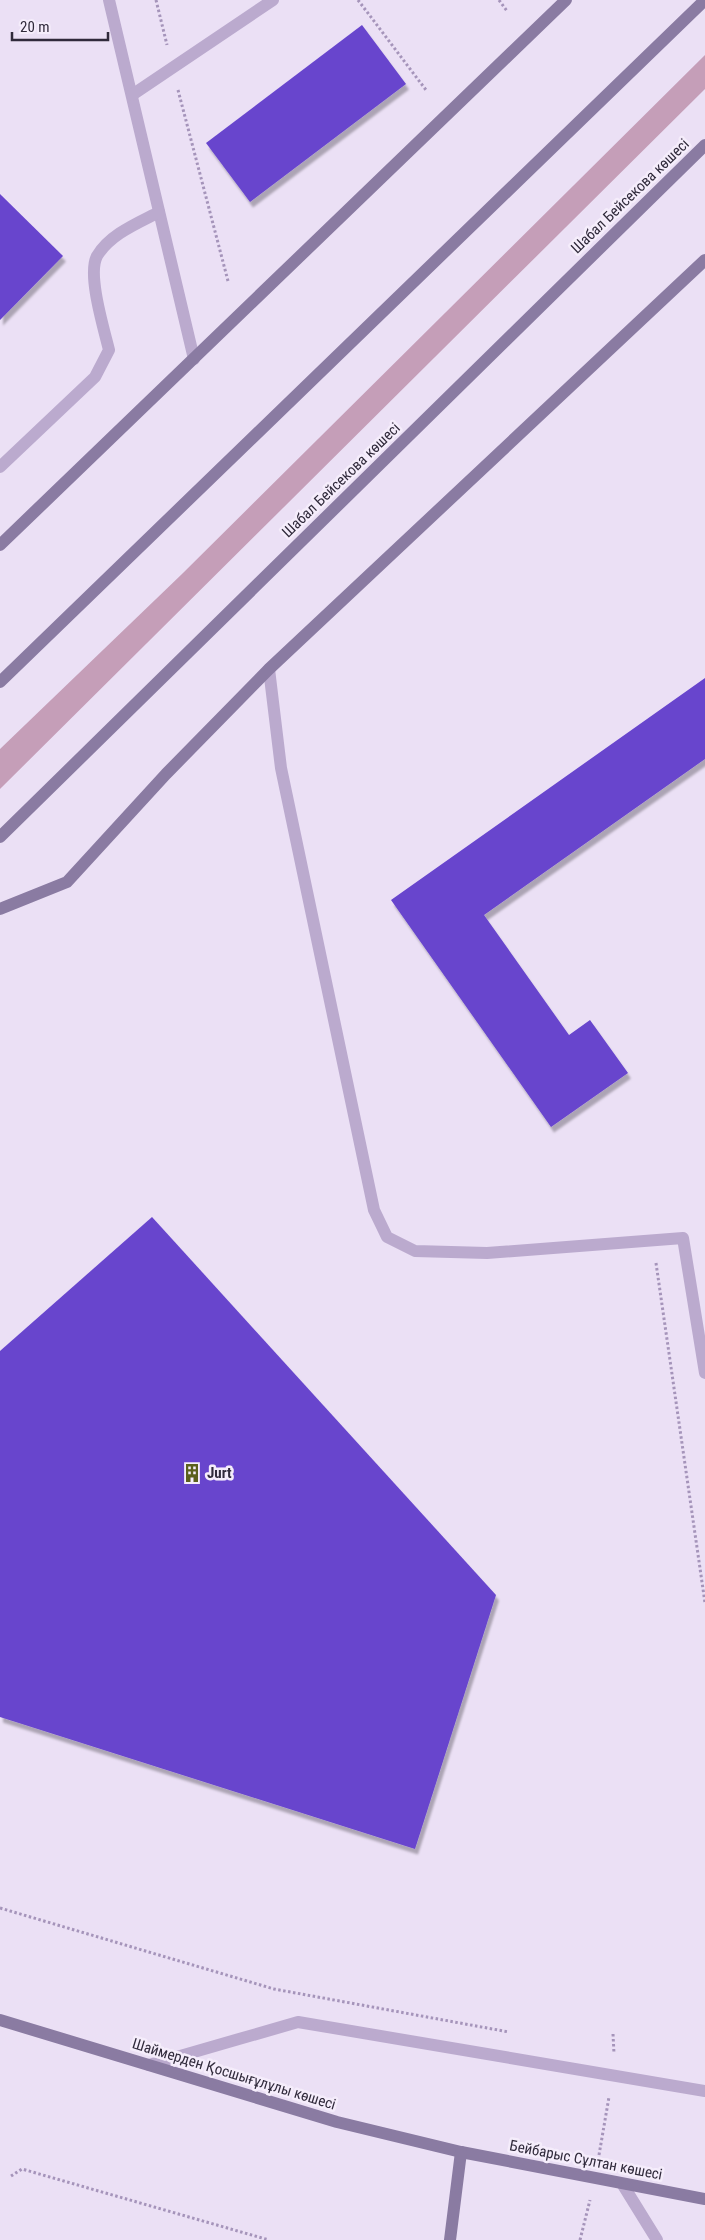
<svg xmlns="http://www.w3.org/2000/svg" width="705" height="2240" viewBox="0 0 705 2240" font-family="'Roboto Condensed',sans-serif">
<defs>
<filter id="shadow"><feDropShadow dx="3" dy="5.5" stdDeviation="1" flood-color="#0004"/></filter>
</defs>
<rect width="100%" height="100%" fill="#ebe0f5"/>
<polygon fill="#c59eb8" points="705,55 705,89 0,789 0,749 182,574"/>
<g fill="#6745cd" filter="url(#shadow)">
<polygon points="362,25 406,84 250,202 206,143"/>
<polygon points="0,194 63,256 0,320"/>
<polygon points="705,678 705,759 484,915 569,1035 590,1020 628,1073 551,1127 391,900"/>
<polygon points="152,1217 496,1595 415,1849 0,1717 0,1351"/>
</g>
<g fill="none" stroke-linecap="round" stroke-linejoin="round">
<g stroke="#a594ba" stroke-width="3" stroke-dasharray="2.5 2.5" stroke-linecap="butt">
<polyline points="156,0 167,45"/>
<polyline points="358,0 426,90"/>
<polyline points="499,0 507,11"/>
<polyline points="178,90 228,281"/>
<polyline points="656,1263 705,1603"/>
<polyline points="0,1908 274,1989 509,2032"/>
<polyline points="613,2034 614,2054"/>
<polyline points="599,2155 609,2097"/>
<polyline points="11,2176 22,2169 269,2240"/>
<polyline points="580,2240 590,2200"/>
</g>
<g stroke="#bbaace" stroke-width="12">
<polyline points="109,0 194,359"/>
<polyline points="132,95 273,0"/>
<path d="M0 467 95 377 109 350C104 329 87 274 97 256 110 234 138 223 159 212"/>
<polyline points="269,669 281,768 374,1210 387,1237 415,1251 487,1253 683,1238 705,1373"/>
<polyline points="149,2065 298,2022 705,2091"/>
<polyline points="623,2185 657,2240"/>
</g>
<g stroke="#8a7ba2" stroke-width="12">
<polyline points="0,545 566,0"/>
<polyline points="0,682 705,0"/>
<polyline points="0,837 705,145"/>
<polyline points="0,909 67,882 166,774 269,669 705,260"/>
<polyline points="0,2020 337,2122 461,2152 705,2199"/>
<polyline points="450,2240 461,2152"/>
</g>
</g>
<defs>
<g id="building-bare" transform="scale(1.5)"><path d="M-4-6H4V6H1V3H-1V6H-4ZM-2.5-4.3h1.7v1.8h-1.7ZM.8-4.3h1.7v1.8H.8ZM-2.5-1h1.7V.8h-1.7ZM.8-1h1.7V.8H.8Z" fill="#5b601c" stroke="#f5edfb" stroke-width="2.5" paint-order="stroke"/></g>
</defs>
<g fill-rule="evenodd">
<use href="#building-bare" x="192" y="1473"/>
</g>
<g text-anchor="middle" stroke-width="5" stroke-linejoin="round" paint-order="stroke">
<g font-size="15" fill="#302a3b" stroke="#f5edfb">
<text transform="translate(630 196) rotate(-44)" y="5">Шабал Бейсекова көшесі</text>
<text transform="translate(341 480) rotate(-44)" y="5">Шабал Бейсекова көшесі</text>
<text transform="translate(234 2074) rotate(17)" y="5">Шаймерден Қосшығұлұлы көшесі</text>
<text transform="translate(586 2160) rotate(11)" y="5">Бейбарыс Сұлтан көшесі</text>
</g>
<g font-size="15" font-weight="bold" fill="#302a3b" stroke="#f5edfb" text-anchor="start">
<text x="207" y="1478">Jurt</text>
</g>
</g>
<path d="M12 32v8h96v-8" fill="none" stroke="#302a3b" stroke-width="2.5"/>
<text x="20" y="32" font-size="15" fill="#302a3b" stroke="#f5edfb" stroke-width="4" paint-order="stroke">20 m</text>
</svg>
